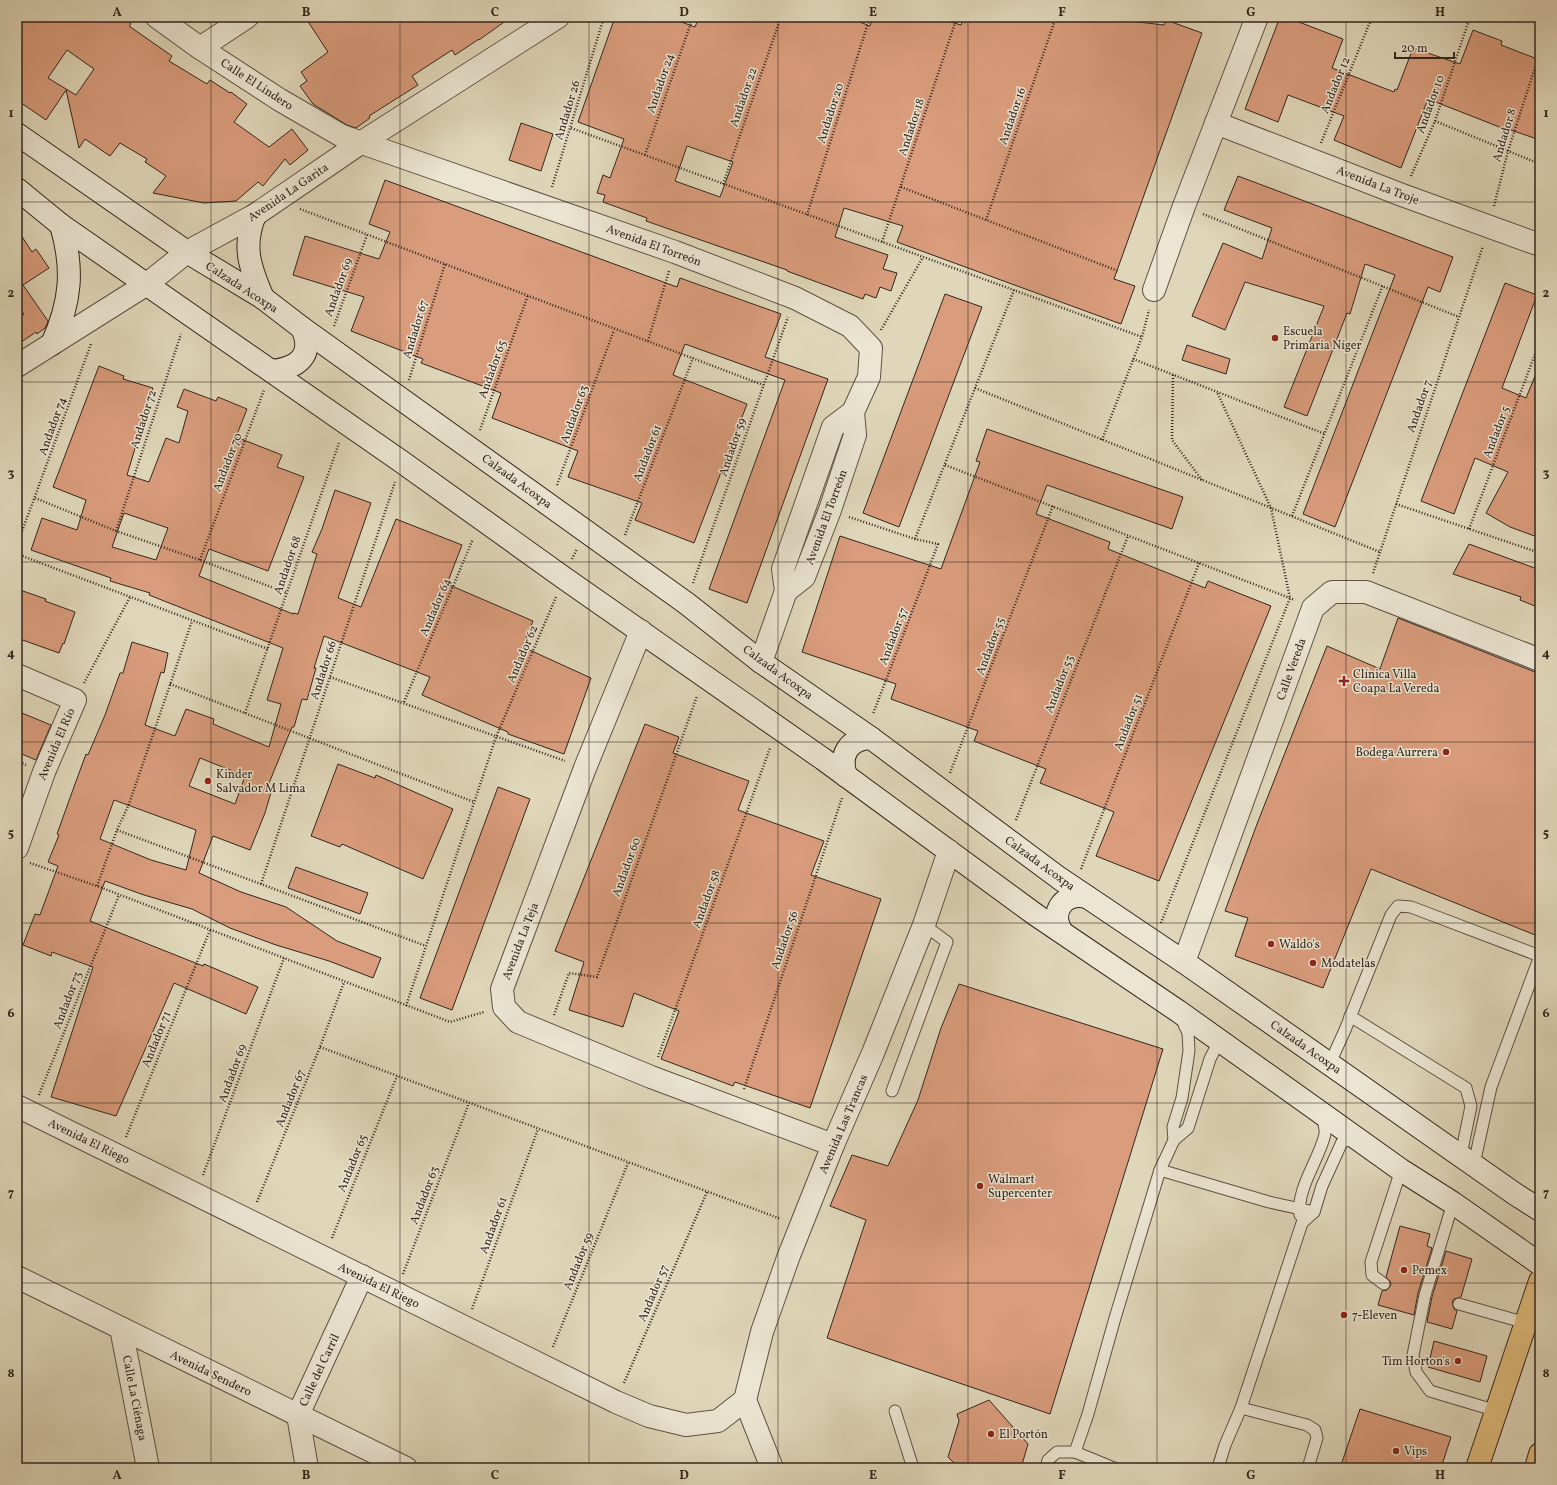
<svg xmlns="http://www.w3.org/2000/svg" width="1557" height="1485" viewBox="0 0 1557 1485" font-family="Vollkorn,serif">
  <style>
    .building { fill: #d99c7c; stroke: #33261e; fill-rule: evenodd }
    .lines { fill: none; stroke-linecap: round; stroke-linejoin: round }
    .service-casing { stroke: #5e5245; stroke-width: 13 }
    .minor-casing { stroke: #5e5245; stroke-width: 24 }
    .secondary-casing { stroke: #33261e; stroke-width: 24 }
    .primary-casing { stroke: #33261e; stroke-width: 24 }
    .path { stroke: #33261e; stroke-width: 2.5; stroke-dasharray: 1 2; stroke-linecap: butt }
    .service { stroke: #ebe5d2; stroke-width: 11 }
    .minor { stroke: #ebe5d2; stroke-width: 22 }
    .secondary { stroke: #ebe5d2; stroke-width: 22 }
    .primary { stroke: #e0bc7d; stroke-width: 22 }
    .grid { fill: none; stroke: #33261e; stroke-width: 1; stroke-opacity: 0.55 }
    .poi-dot { fill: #8f2418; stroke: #ebe5d2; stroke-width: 1.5 }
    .labels { text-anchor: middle; stroke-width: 3; stroke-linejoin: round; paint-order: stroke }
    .street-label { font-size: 12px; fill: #33261e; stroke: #ebe5d2 }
    .poi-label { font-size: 12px; fill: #33261e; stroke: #ebe5d2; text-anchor: start }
    .neatline { fill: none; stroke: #33261e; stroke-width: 1.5 }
    .grid-label { font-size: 13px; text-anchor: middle; font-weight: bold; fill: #33261e }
  </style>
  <rect width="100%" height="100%" fill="#e0d7ba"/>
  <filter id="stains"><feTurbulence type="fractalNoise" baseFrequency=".005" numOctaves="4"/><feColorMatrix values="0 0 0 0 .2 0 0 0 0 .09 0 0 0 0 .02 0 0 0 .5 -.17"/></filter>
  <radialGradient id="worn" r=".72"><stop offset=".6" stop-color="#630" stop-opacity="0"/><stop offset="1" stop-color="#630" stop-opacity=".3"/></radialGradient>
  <g class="building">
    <path d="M17,17h106l8,7 -2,2 43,30 -3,5 38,23 3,-4 20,13 1,-1 16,12 -13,18 35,25 23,-18 16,21 -18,15 -5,-6 -22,27 -5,-4 -22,19 -32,2 -51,-10 13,-17 -21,-14 2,-3 -27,-16 -10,13 -25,-17 -6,9 -13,-58 -20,30 -29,-20zM67,50l27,19 -18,26 -28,-17z"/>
    <path d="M305,17h206l-32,23v-1l-24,16 -3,-5 -40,26 6,9 -49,31 1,2 -14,10 -9,-3 -34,-21 -13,-18 7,-5 -6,-9 27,-20z"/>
    <path d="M615,17h53l27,10 4,-10h148l23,9 3,-9h61l27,8 3,-8h130l70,8 2,-5 36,13 -88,246 21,7 -14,38 -224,-82 6,-16 -59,-18 -9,29 53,18 -5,14 14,4 -6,18 -11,-4 -4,11 -11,-4 -2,5 -76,-28v-1l-141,-49 1,-3 -44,-16 2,-7 -8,-2 6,-18 7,3 14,-39 -46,-17zM687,146l46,16 -13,35 -45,-16z"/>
    <path d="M1280,17h6l57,22 -11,29 62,24 1,-3 2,1 16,-42 47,16 13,-34 29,11 -1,4 39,15v80l-38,-13v1l-74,-29 -27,69 -67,-28 10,-24 -56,-21 -10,27 -33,-13z"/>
    <path d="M521,123l32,11 -12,37 -32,-11z"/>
    <path d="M1238,176l215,81 -13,35 -12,-5 -93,240 -32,-13 92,-239 -30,-11 -15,50 -3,-1 -40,103 -23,-9 40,-101 -79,-24 -20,48 -33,-14 31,-73 39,16 10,-31 -48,-18z"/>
    <path d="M385,180l292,107 3,-9 101,36 -16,43 63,22 -81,224 -38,-14 76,-209 -100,-36 -12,31 74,29 -53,139 -59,-23 7,-17 -74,-26 10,-26 -86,-33 9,-25 -80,-30 2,-4 -72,-28 13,-34 -71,-22 12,-39 74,23 11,-27 -21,-8z"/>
    <path d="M17,229l15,23 4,-3 13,19 -26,17 25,36 -1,3 -2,4 -8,6 -1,-2 -19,13v-26l7,-5 -7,-9z"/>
    <path d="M1505,283l32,12 -35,93 24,10 14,-34v174l-30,-11 -24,-14 22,-41 -33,-14 -21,56 -33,-13z"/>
    <path d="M945,294l37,13 -83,220 -36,-14z"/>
    <path d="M1187,345l43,14 -4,15 -44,-14z"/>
    <path d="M99,366l25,10 -1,3 30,9 -26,87 22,7 17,-44 13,5 9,-32 -11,-4 7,-18 32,12 2,-4 29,12 -11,28 46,18 -5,12 27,10 -36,94 -59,-22 -10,27 94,38v-1l5,1 19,-60 -5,-2 10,-23 13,-39 36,13 -33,95 23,9 35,-88 66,26 -15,39 86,37 -10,26 68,31 -27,76 -56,-20v-2l-86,-37 8,-18 -106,-41 -10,32h2l-9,32 -5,-1 -8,28h-2l-25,61 5,1 -7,24 -15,37 -37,-14 -14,37 42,19 45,15 51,34 44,17 -8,20 -44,-17 -53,-16 -46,-17 -38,-19 -48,-14 -39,-14 -15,40 113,45 1,-2 54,23 -12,27 -72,-31 -58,133 -65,-19 42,-130 -41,-15 -1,4 -28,-11 12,-31 5,1 18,-49 -10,-4 11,-27 -2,-1 14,-39 15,-41 2,1 17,-40 15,-42h3l9,-31 36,11 -4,20 -3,-1 -16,53 30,11 11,-27 28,10 -1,5 56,23 12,-43 -14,-4 16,-52 -134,-53 1,-2 -40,-12 1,-3 -80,-28 11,-32 35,12 9,-30 -33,-13zM124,513l44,15 -12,32 -44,-13zM200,758l45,18 -10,28 -46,-18zM114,800l82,30 -10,40 -35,-10 -51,-21z"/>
    <path d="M987,429l196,68 -11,32 -125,-44 -11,29 74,28 -2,7 97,39 3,-7 63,25 -112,275 -63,-25 18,-44 -74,-29 6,-14 -72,-28 4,-10 -87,-32 5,-15 -94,-32 38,-116 101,33 39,-107 -4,-1z"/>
    <path d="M1469,544l71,26v38l-20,-8 1,-3 -68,-23z"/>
    <path d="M17,589l29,10 -1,2 30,11 -11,32 -1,-1 -4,10 -42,-15z"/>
    <path d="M1398,618l137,54h5v265l-169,-68 -48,119 -88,-32 13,-38 -23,-7 32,-87 70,-178 53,23z"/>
    <path d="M17,711l34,14 -15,35 -19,-8z"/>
    <path d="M645,724l34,13 -6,16 76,28 -11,29 86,31 -13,34 70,24 -71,209 -75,-26 -2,4 -72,-27 18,-48 -45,-18 -11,34 -54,-17 15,-48 -29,-11z"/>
    <path d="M338,764l37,14 1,-3 77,34 -30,70 -81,-35 -2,3 -29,-11z"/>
    <path d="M498,787l32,12 -78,211 -32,-12z"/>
    <path d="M296,867l72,26 -8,21 -72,-26z"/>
    <path d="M959,984l204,65 -113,365 -223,-76 39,-118 -36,-14 22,-51 36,11 30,-66 23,-72z"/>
    <path d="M1400,1226l30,8 -3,12 5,2 -14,45 -4,22 -36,-10 4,-14 5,-1 4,-5 -1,-4 -4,-4z"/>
    <path d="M1446,1251l26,8 -11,38 -7,2 -2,3 2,7 3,2 -5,18 -25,-7 5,-25z"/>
    <path d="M1434,1341l53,15 -7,26 -52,-15z"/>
    <path d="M989,1400l39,44 -7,24h-62l-11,-11 11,-36 -2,-7z"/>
    <path d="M1360,1409l91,28 -10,31h-101z"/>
  </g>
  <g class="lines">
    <defs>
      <g id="service">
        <path d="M1350,1016l116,72 5,18 -10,49"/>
        <path d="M1330,1063l15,-33 46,-115 7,-9 13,1 129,49"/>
        <path d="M892,1091l55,-149 -23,-17"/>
        <path d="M1174,1140l-1,-13 9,-29 7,-47 -1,-18 -7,-15"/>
        <path d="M1474,1164l17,-77 49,-131"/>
        <path d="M1160,1170l109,32 45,10"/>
        <path d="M1453,1203l-28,92 -12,60 3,17 14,19 67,20"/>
        <path d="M1300,1215c-4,-26 20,-57 25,-81 1,-5 -2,-13 -3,-19"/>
        <path d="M1384,1284l-12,-9 -1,-13 30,-92"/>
        <path d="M1459,1304l67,19"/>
        <path d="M1241,1408l66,17 8,5 2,8 -9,30"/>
        <path d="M895,1411l18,57"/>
        <path d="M1075,1452l39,16"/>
        <path d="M1046,1468l2,-8 9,-8h18l13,-38 27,-96 45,-148 14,-30 14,-12 22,-69 9,-18"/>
        <path d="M1218,1468l7,-23 16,-37 61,-185 12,-11 8,-26 20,-44 14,-4"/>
      </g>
      <g id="minor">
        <path d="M157,17l43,31 80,52 62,36 333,116 120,46 55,28 21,22 -2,29 -16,35 -20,15 -50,142 3,22 -25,71"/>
        <path d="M200,48l47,-31"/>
        <path d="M1216,123l186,72 138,50"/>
        <path d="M1154,290l30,-84 73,-189"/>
        <path d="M17,366l130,-82 40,-32 68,-37 107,-73 196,-125"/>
        <path d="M786,591l18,-14 26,-67 25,-75 -2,-23"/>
        <path d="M641,631l-56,137 -83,221 2,18 14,15 133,55 182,68"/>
        <path d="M17,675l58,25 -31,72 -27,76"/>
        <path d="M1184,962l129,-354 19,-16h34l174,68"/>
        <path d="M17,1106l599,296 33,14 37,9 32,-4 27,-21"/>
        <path d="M17,1277l389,191"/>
        <path d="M121,1328l27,140"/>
        <path d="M745,1400l17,-68 26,-74 45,-113 40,-92 51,-128 25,-74"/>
        <path d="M745,1400l27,68"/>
        <path d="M307,1468l-9,-53 64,-139"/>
      </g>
      <g id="secondary">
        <path d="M17,134l170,118 76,46 39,30 384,275 75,59 110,76 188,140 125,84 331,232 25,16"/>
        <path d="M17,189l44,36 341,237 162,116 259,181 213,156 142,96 223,159 52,33 87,61"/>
        <path d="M255,215c-13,31 -5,53 8,83"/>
        <path d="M52,344c19,-42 22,-75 9,-119"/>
        <path d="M272,371c25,-3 43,-15 30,-43"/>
        <path d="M846,776c-7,-21 2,-37 25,-38"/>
        <path d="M1061,931c-11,-20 3,-39 26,-34"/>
      </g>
      <g id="primary">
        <path d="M1477,1468l63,-187"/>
        <path d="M1536,1468l4,-14"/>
      </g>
    </defs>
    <use href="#service" class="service-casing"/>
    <use href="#minor" class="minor-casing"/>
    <use href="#secondary" class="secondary-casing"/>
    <use href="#primary" class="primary-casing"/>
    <g class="path">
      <path d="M1435,121l105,43"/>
      <path d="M571,128l571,209"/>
      <path d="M1321,143l51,-126"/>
      <path d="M645,155l48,-138"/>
      <path d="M1411,176l24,-55 35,-104"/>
      <path d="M723,184l58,-167"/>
      <path d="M552,187l52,-170"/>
      <path d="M901,187l217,84"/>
      <path d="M1494,206l14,-55 32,-99"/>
      <path d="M300,209l463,176"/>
      <path d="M1203,214l256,103"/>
      <path d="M807,215l63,-198"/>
      <path d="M986,220l70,-203"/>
      <path d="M882,242l75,-225"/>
      <path d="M334,326l33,-91"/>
      <path d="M881,330l42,-73"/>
      <path d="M648,341l21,-70"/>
      <path d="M1133,359l192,75"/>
      <path d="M1173,375l-1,65 30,40"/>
      <path d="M409,380l36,-116"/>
      <path d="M975,388l405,164"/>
      <path d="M480,430l48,-135"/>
      <path d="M1102,440l40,-103 7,-27"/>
      <path d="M945,465l350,135"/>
      <path d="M557,485l57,-155"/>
      <path d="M35,498l81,33 84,29 87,33"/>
      <path d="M1396,504l144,49"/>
      <path d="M1292,516l91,-231"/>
      <path d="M849,517l66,22 23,5 -65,170"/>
      <path d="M1469,529l71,-188"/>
      <path d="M116,531l65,-197"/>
      <path d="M625,535l68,-177"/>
      <path d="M915,539l99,-249"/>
      <path d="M17,545l74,-201"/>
      <path d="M17,554l251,95"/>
      <path d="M572,559l5,-10"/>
      <path d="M200,560l64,-170"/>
      <path d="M1373,573l110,-327"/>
      <path d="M693,583l95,-266"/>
      <path d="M330,677l235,84"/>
      <path d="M84,683l46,-86"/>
      <path d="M170,684l304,118"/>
      <path d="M404,702l69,-163"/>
      <path d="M245,713l94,-270"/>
      <path d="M17,761l9,4"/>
      <path d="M950,773l103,-267"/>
      <path d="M1016,820l112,-284"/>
      <path d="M117,830l309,116"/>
      <path d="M30,863l67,23 353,136 34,-10"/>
      <path d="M1081,869l118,-306"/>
      <path d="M261,884l134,-402"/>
      <path d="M97,886l20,-56 12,-26 63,-183"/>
      <path d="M1161,923l129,-325 -19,-90 -54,-116"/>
      <path d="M406,1006l90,-269 60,-140"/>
      <path d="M554,1015l15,-42 28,4 100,-281"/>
      <path d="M320,1047l461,172"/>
      <path d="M658,1057l112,-309"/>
      <path d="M744,1089l98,-291"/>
      <path d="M39,1095l80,-200"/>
      <path d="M126,1137l84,-207"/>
      <path d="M203,1175l81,-217"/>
      <path d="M257,1202l63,-155 24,-65"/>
      <path d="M332,1238l65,-162"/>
      <path d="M403,1274l66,-171"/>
      <path d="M472,1309l66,-180"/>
      <path d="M553,1347l75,-184"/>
      <path d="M624,1383l83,-191"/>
    </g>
    <use href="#service" class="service"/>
    <use href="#minor" class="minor"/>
    <use href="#secondary" class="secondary"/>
    <use href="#primary" class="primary"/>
  </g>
  <path class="grid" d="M211,17v1451M400,17v1451M589,17v1451M778,17v1451M968,17v1451M1157,17v1451M1346,17v1451M17,202h1523M17,382h1523M17,562h1523M17,742h1523M17,923h1523M17,1103h1523M17,1283h1523"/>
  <g class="poi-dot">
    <circle cx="1275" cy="338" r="4"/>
    <path d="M1342 675h4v4h4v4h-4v4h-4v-4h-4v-4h4z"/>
    <circle cx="1446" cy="752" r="4"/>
    <circle cx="208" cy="781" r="4"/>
    <circle cx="1271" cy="944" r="4"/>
    <circle cx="1313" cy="963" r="4"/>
    <circle cx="980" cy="1186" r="4"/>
    <circle cx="1404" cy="1270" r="4"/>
    <circle cx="1344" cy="1315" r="4"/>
    <circle cx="1458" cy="1361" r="4"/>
    <circle cx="991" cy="1434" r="4"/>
    <circle cx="1396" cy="1451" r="4"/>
  </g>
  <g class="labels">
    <g class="street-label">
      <text transform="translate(660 83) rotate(-71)" y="4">Andador 24</text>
      <text transform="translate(257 84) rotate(33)" y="4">Calle El Lindero</text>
      <text transform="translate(1335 85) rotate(-68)" y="4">Andador 12</text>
      <text transform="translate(743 97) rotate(-71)" y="4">Andador 22</text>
      <text transform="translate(1430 104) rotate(-70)" y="4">Andador 10</text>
      <text transform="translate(567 110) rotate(-73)" y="4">Andador 26</text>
      <text transform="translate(830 113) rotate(-72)" y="4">Andador 20</text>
      <text transform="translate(1012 116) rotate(-71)" y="4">Andador 16</text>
      <text transform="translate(911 127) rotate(-72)" y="4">Andador 18</text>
      <text transform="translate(1504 135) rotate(-73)" y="4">Andador 8</text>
      <text transform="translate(1378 185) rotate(21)" y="4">Avenida La Troje</text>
      <text transform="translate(288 192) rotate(-34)" y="4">Avenida La Garita</text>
      <text transform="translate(654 245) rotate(20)" y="4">Avenida El Torreón</text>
      <text transform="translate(242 287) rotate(33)" y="4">Calzada Acoxpa</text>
      <text transform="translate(338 287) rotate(-70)" y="4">Andador 69</text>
      <text transform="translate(415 329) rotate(-73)" y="4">Andador 67</text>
      <text transform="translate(492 369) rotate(-70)" y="4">Andador 65</text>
      <text transform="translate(1419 406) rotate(-71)" y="4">Andador 7</text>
      <text transform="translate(574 414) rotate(-70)" y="4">Andador 63</text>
      <text transform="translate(143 419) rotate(-72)" y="4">Andador 72</text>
      <text transform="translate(52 426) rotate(-70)" y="4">Andador 74</text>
      <text transform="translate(1496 432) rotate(-69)" y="4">Andador 5</text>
      <text transform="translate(732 447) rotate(-71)" y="4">Andador 59</text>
      <text transform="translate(647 453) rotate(-69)" y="4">Andador 61</text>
      <text transform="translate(227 462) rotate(-69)" y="4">Andador 70</text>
      <text transform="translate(517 481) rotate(36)" y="4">Calzada Acoxpa</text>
      <text transform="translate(826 517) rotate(-70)" y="4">Avenida El Torreón</text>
      <text transform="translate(287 565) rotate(-71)" y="4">Andador 68</text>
      <text transform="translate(435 607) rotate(-67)" y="4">Andador 64</text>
      <text transform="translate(893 636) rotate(-69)" y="4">Andador 57</text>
      <text transform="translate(990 646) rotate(-69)" y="4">Andador 55</text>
      <text transform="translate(522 654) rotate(-67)" y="4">Andador 62</text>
      <text transform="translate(1291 669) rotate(-70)" y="4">Calle Vereda</text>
      <text transform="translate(323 670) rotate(-72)" y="4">Andador 66</text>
      <text transform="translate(778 672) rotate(36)" y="4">Calzada Acoxpa</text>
      <text transform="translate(1059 684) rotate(-69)" y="4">Andador 53</text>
      <text transform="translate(1128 722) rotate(-69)" y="4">Andador 51</text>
      <text transform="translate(56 744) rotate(-67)" y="4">Avenida El Río</text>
      <text transform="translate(1040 863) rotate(36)" y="4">Calzada Acoxpa</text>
      <text transform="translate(626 867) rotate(-70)" y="4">Andador 60</text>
      <text transform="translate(706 899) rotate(-70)" y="4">Andador 58</text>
      <text transform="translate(784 940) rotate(-71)" y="4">Andador 56</text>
      <text transform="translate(520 941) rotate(-69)" y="4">Avenida La Teja</text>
      <text transform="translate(67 1000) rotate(-69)" y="4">Andador 73</text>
      <text transform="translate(156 1039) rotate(-68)" y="4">Andador 71</text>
      <text transform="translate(1306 1047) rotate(35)" y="4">Calzada Acoxpa</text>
      <text transform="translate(232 1073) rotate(-70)" y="4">Andador 69</text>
      <text transform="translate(290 1098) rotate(-68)" y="4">Andador 67</text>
      <text transform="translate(843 1124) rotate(-67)" y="4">Avenida Las Trancas</text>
      <text transform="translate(89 1141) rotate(26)" y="4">Avenida El Riego</text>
      <text transform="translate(352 1163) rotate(-68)" y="4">Andador 65</text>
      <text transform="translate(424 1195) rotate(-69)" y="4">Andador 63</text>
      <text transform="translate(493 1225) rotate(-70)" y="4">Andador 61</text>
      <text transform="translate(578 1261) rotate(-68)" y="4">Andador 59</text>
      <text transform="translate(379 1285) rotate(26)" y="4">Avenida El Riego</text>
      <text transform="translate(653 1293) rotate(-67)" y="4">Andador 57</text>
      <text transform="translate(319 1370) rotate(-65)" y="4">Calle del Carril</text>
      <text transform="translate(211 1373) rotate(26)" y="4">Avenida Sendero</text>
      <text transform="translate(135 1398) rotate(79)" y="4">Calle La Ciénaga</text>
    </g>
    <g class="poi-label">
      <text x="1283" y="335">Escuela<tspan x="1283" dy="14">Primaria Níger</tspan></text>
      <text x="1353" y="678">Clínica Villa<tspan x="1353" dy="14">Coapa La Vereda</tspan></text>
      <text x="1438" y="756" text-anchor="end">Bodega Aurrera</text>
      <text x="216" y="778">Kinder<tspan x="216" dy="14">Salvador M Lima</tspan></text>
      <text x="1279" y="948">Waldo's</text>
      <text x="1321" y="967">Modatelas</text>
      <text x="988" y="1183">Walmart<tspan x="988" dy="14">Supercenter</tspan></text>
      <text x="1412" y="1274">Pemex</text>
      <text x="1352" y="1319">7-Eleven</text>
      <text x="1450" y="1365" text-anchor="end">Tim Horton's</text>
      <text x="999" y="1438">El Portón</text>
      <text x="1404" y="1455">Vips</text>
    </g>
  </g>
  <rect width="1557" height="1485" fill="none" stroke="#e0d7ba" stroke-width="44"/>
  <path d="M1395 52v6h59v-6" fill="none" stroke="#33261e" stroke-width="2"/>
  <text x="1401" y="52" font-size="12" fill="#33261e" stroke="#ebe5d2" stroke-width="3" paint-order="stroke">20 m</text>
  <rect x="22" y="22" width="1513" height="1441" class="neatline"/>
  <g class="grid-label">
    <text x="117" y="16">A</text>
    <text x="306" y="16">B</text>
    <text x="495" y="16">C</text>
    <text x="684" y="16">D</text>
    <text x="873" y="16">E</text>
    <text x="1062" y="16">F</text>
    <text x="1251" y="16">G</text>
    <text x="1440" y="16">H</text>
    <text x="11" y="117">1</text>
    <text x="1546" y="117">1</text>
    <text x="11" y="297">2</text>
    <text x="1546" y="297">2</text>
    <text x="11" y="477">3</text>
    <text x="1546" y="477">3</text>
    <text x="11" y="657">4</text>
    <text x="1546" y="657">4</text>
    <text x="11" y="837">5</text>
    <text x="1546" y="837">5</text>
    <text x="11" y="1017">6</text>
    <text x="1546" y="1017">6</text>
    <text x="11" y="1197">7</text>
    <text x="1546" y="1197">7</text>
    <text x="11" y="1377">8</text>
    <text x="1546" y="1377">8</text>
    <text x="117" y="1479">A</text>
    <text x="306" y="1479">B</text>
    <text x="495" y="1479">C</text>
    <text x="684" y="1479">D</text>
    <text x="873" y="1479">E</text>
    <text x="1062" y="1479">F</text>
    <text x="1251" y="1479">G</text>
    <text x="1440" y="1479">H</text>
  </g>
  <rect width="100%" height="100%" filter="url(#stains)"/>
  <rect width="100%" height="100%" fill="url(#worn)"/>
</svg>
